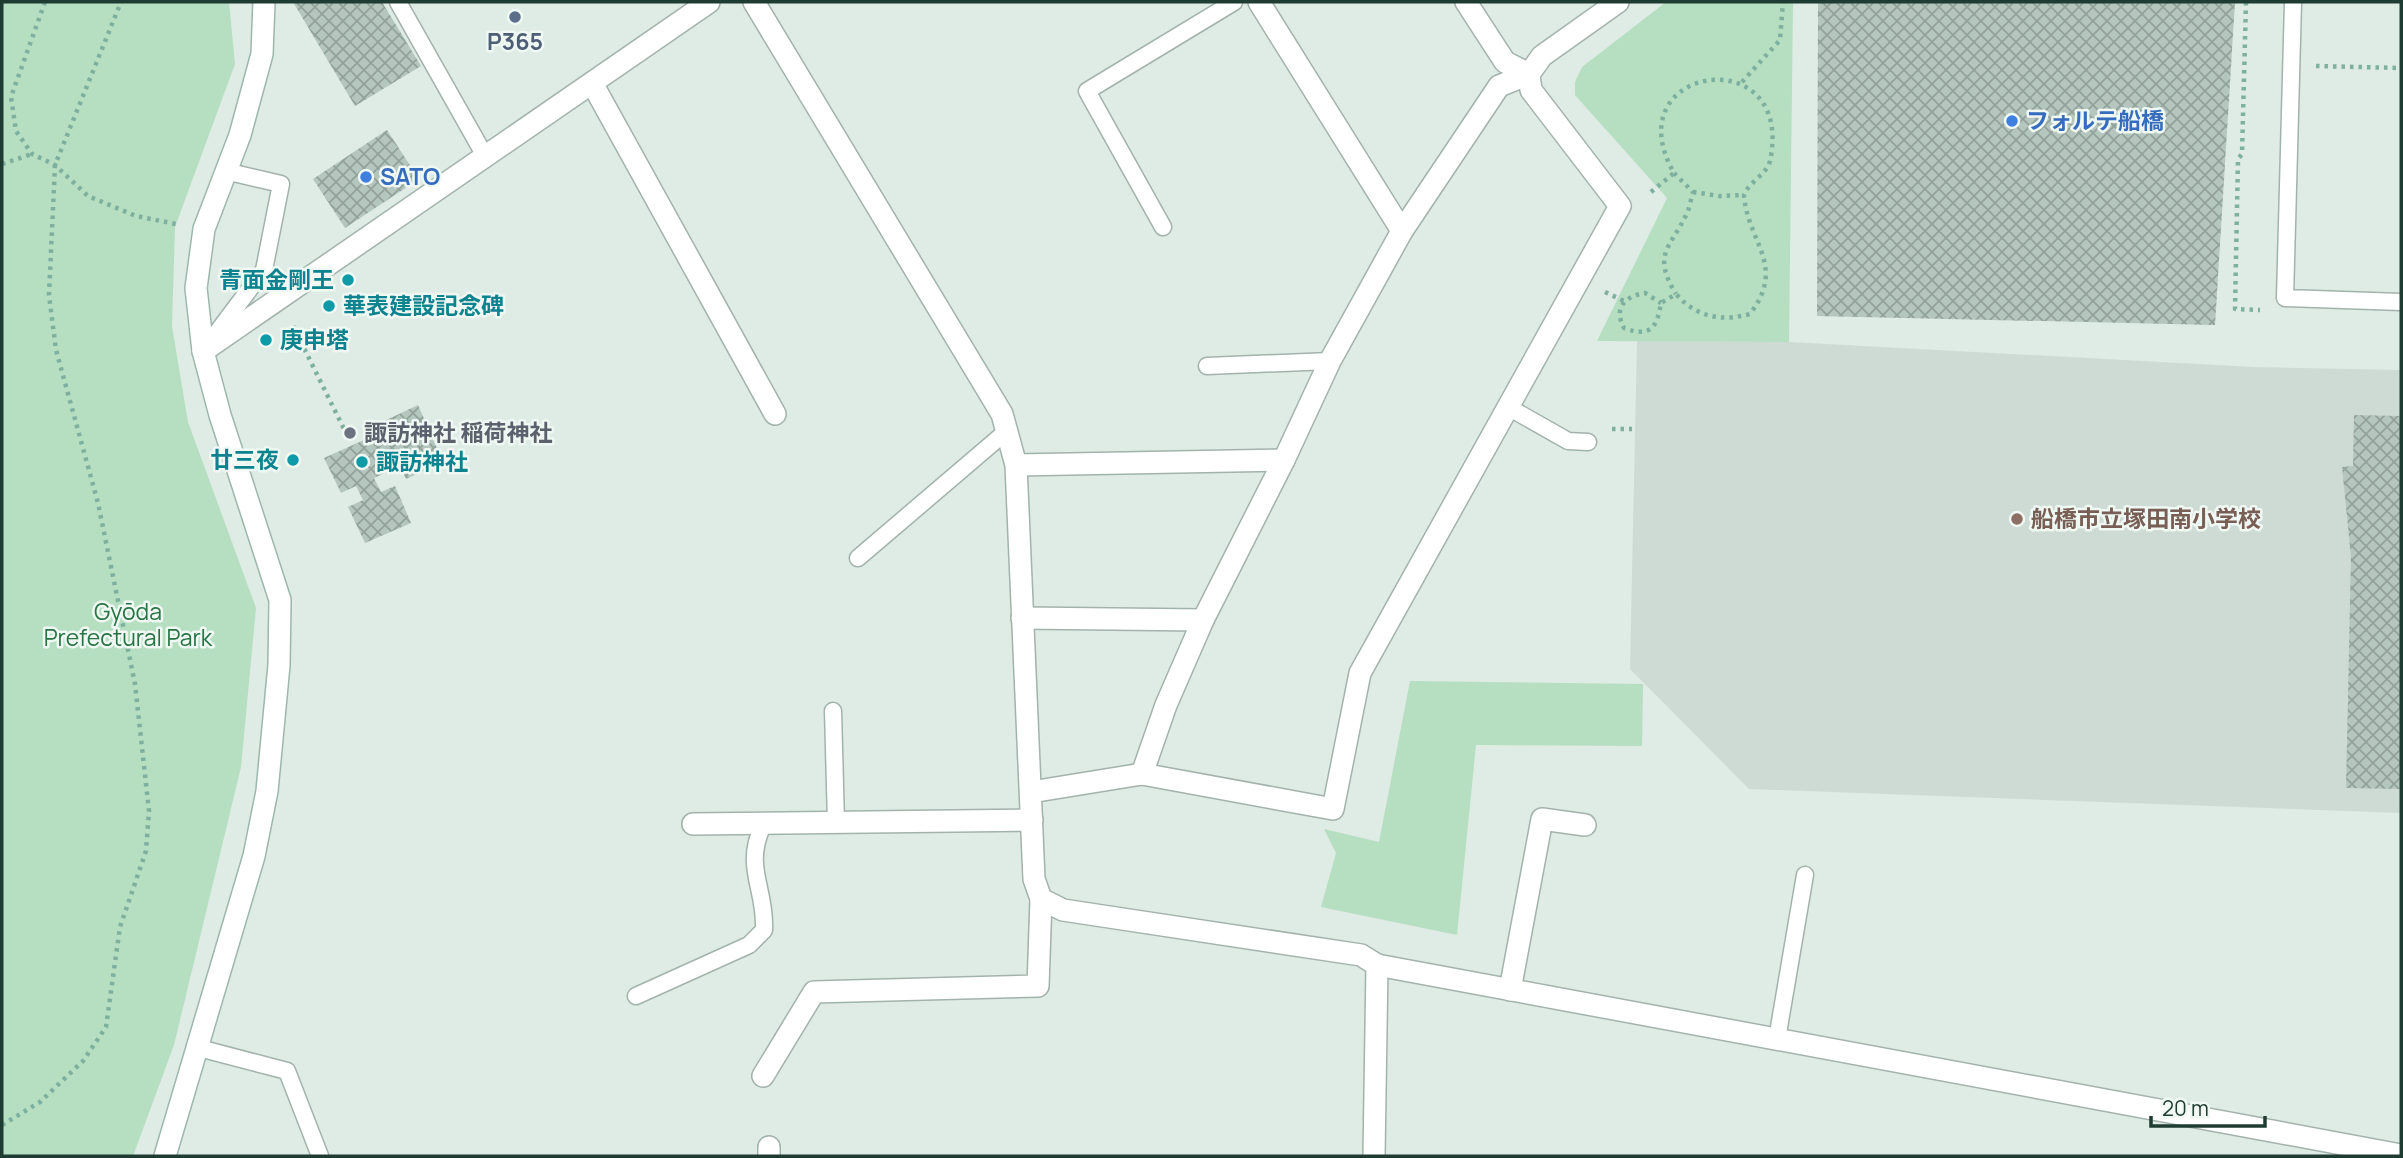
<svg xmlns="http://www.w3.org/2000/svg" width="2403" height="1158" viewBox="0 0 2403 1158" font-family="Manrope,'Noto Sans JP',sans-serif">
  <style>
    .built { fill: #cddbd4 }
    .green { fill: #b6dec0 }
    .building { fill: url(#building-cross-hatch) }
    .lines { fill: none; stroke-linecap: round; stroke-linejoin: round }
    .lane-casing { stroke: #a2b3ac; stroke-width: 19 }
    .street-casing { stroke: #a2b3ac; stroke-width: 24 }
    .secondary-casing { stroke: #9db7ad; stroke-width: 24 }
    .path { stroke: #7eb09f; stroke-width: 4.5; stroke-dasharray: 3.5 5; stroke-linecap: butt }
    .lane { stroke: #fff; stroke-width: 16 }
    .street { stroke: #fff; stroke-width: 21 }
    .secondary { stroke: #fff; stroke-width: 21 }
    .service-dot { fill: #5c6f8a; stroke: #eff8f3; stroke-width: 2.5 }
    .shop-dot { fill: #3f7fe0; stroke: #eff8f3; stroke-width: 2.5 }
    .culture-dot { fill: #0f9aa8; stroke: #eff8f3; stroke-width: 2.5 }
    .worship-dot { fill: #6b7280; stroke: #eff8f3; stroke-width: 2.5 }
    .education-dot { fill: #8d6e63; stroke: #eff8f3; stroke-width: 2.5 }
    .labels { text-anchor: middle; stroke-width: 5; stroke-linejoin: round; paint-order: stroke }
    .service-label { font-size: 23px; font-weight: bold; fill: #4e5e75; stroke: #eff8f3 }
    .shop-label { font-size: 23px; font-weight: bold; fill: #366cbe; stroke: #eff8f3; text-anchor: start }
    .culture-label { font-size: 23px; font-weight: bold; fill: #0d838f; stroke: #eff8f3; text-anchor: start }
    .worship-label { font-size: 23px; font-weight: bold; fill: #5b616d; stroke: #eff8f3; text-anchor: start }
    .education-label { font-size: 23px; font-weight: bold; fill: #785e54; stroke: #eff8f3; text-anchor: start }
    .park-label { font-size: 23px; fill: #287444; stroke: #eff8f3 }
  </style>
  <defs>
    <pattern id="building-cross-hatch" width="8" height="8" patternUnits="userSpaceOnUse" patternTransform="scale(1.75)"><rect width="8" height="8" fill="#b4c6be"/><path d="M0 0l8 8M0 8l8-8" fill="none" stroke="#92a29b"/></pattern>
  </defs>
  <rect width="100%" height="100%" fill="#dfebe5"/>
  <path class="built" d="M1637,341l152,1 464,25 148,3v443l-652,-24 -119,-120z"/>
  <g class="green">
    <path d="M2,2h227l6,62 -60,163 -3,99 16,96 68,186 -15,159 -67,278 -41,111h-131z"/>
    <path d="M1666,2h127l-4,340 -192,-1 70,-143 -92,-103v-13l7,-15z"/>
    <path d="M1410,681l233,3 -1,62 -166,-1 -19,190 -136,-28 15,-54 -12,-24 55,13z"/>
  </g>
  <g class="building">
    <path d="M293,2h89l39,64 -66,40z"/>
    <path d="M1818,2h417l-20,323 -398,-9z"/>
    <path d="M387,130l32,49 -74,49 -32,-49z"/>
    <path d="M418,405l25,57 -37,17 -6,-13 -26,12 7,14 14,-6 16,37 -46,20 -17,-36 15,-7 -7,-14 -15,7 -17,-35 60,-27 -4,-8z"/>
    <path d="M2354,415l47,1v373l-55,-1 5,-231 -9,-90 11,-1z"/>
  </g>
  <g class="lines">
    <defs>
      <g id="lane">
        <path d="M398,2l87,154"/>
        <path d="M2293,2l-8,296 116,4"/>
        <path d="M1163,227l-76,-136 147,-89"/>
        <path d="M212,339l52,-69 17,-86 -56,-13"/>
        <path d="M1207,366l123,-5"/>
        <path d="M1508,407l60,34 20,1"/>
        <path d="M858,558l150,-128"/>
        <path d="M833,711l3,112"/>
        <path d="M636,996l113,-51 15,-15c2,-43 -21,-62 -1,-105"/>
        <path d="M1777,1039l28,-164"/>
        <path d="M199,1048l88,23 33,85"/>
      </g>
      <g id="street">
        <path d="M754,2l248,412 14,51 18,414 7,20 22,11 298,45 16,10 -3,191"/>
        <path d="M1259,2l143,229"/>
        <path d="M1466,2l39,60 24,12"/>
        <path d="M592,83l183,331"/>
        <path d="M203,351l506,-349"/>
        <path d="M1016,465l268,-5"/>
        <path d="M1022,618l181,2"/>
        <path d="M1142,774l24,-69 37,-85 81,-160 46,-99 72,-130 97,-145 30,-12"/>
        <path d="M1031,792l111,-18 191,35 27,-136 260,-467 -89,-116 -2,-16 13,-18 76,-54"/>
        <path d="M693,824l339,-4"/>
        <path d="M1377,965l1024,190"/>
        <path d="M1510,990l32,-171 43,6"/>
        <path d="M763,1076l51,-84 224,-6 3,-87"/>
        <path d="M769,1156v-9"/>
      </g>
      <path id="secondary" d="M165,1156l89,-300 13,-65 12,-126 1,-65 -60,-185 -17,-64 -7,-63 8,-59 36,-94 22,-81 2,-52"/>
    </defs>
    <use href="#lane" class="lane-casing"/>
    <use href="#street" class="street-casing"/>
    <use href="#secondary" class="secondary-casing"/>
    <g class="path">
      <path d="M45,2l-34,95 5,34 16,23 23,11 33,31 48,20 40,8"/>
      <path d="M2246,2l-4,152 -4,5 -3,150 25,1"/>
      <path d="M2316,66l85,2"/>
      <path d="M1742,82l38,-42 3,-38"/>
      <path d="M2,164l30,-10"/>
      <path d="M1674,173l19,19c-2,6 -3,15 -6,21 -16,35 -36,40 -11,81"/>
      <path d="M1651,192l23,-19c-62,-108 122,-135 96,-12 -3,13 -21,21 -26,34 4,49 43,70 6,119 -29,8 -54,3 -74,-20l-15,9c-4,24 -10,35 -37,25 -11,-20 1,-32 21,-35l16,10"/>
      <path d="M1693,192l26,4 25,-1"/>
      <path d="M1605,292l19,9"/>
      <path d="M293,326l56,113"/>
      <path d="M1612,429h20"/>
      <path d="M2,1125l38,-23 43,-41 23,-34 14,-100 26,-76 3,-40 -14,-127 -37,-181 -42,-153 -7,-55 6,-130 66,-163"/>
    </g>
    <use href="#lane" class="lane"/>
    <use href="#street" class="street"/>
    <use href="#secondary" class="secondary"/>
  </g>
  <circle class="service-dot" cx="515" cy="17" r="7"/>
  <g class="shop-dot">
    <circle cx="2012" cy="121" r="7"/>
    <circle cx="366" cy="177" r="7"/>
  </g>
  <g class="culture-dot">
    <circle cx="348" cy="280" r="7"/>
    <circle cx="329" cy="306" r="7"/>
    <circle cx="266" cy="340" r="7"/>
    <circle cx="293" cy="460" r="7"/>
    <circle cx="362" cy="462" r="7"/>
  </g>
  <circle class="worship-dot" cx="350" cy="433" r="7"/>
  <circle class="education-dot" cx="2017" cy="519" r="7"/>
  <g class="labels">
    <g class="service-label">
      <text x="515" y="50">P365</text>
    </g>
    <g class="shop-label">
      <text x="2026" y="129">フォルテ船橋</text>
      <text x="380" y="185">SATO</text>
    </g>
    <g class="culture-label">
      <text x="334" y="288" text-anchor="end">青面金剛王</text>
      <text x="343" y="314">華表建設記念碑</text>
      <text x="280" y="348">庚申塔</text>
      <text x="279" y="468" text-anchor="end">廿三夜</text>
      <text x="376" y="470">諏訪神社</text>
    </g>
    <g class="worship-label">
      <text x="364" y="441">諏訪神社 稲荷神社</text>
    </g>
    <g class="education-label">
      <text x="2031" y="527">船橋市立塚田南小学校</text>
    </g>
    <g class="park-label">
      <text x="128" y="620">Gyōda<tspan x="128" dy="26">Prefectural Park</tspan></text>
    </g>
  </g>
  <rect width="2403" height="1158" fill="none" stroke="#1f3c33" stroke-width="7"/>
  <path d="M2151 1116v10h114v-10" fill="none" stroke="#1f3c33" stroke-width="3.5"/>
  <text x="2162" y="1116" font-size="21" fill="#1f3c33" stroke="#eff8f3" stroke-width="5" paint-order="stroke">20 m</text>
</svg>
